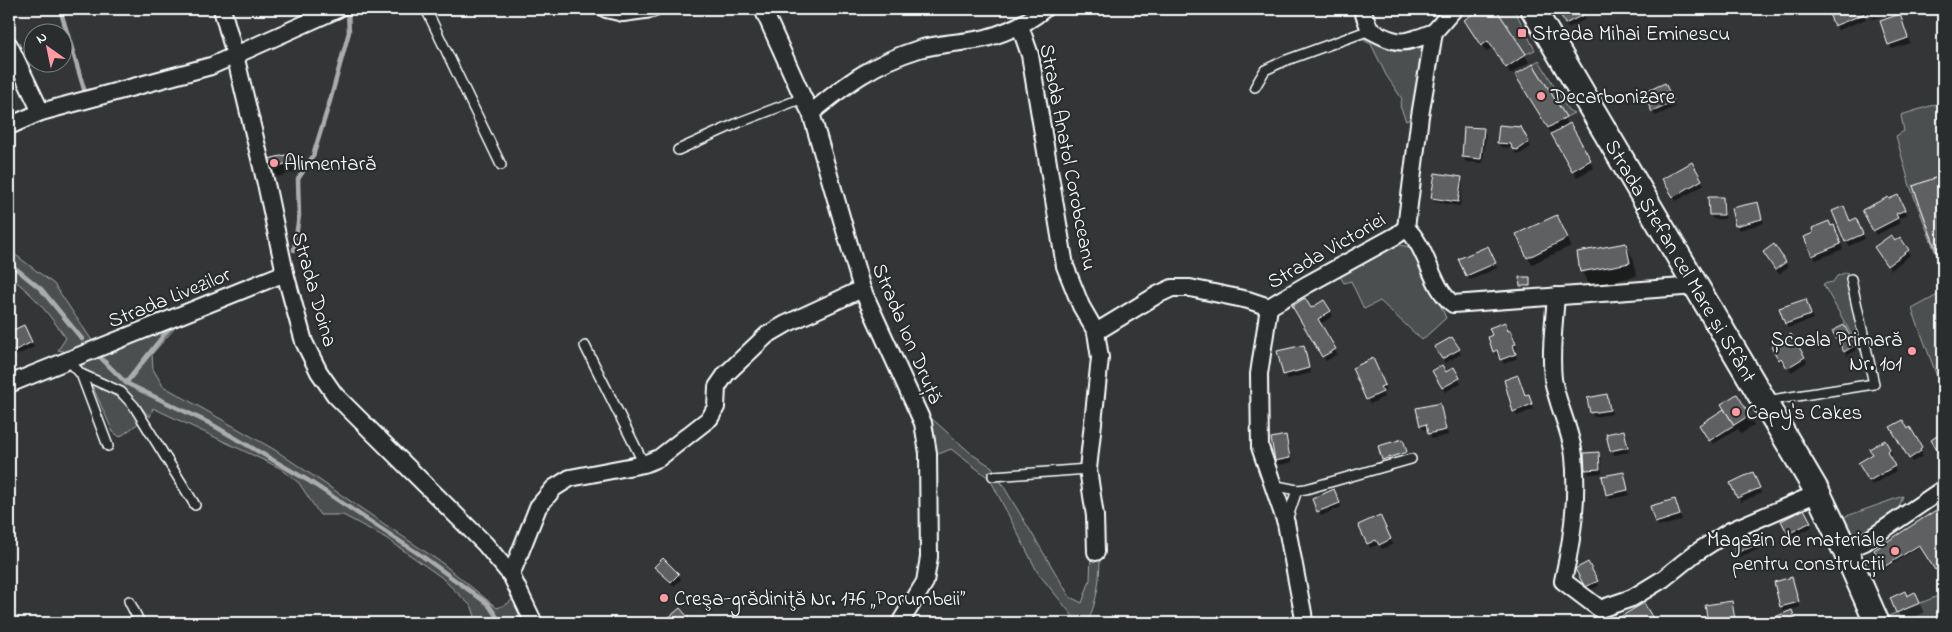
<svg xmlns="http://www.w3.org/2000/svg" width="1952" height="632" viewBox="0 0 1952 632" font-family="'Indie Flower',sans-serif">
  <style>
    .green { fill: #4c4f50; stroke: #a6a7a8 }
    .shadow { fill: #0007 }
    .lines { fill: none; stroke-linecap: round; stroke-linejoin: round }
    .stream { stroke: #abacad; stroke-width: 4.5 }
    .building { fill: #5f6162; stroke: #fff }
    .lane-casing { stroke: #fff; stroke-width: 12 }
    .street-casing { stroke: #fff; stroke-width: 20 }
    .secondary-casing { stroke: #fff; stroke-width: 28 }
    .lane { stroke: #2a2d2e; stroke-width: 9 }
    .street { stroke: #2a2d2e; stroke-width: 16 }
    .secondary { stroke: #2a2d2e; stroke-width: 24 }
    .poi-dot { fill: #ff9aa2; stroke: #2a2d2e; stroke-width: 2 }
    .labels { text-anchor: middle; stroke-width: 4.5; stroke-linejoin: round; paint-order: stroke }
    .poi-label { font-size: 21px; fill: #fff; stroke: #2a2d2e; text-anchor: start }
    .street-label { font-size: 21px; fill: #fff; stroke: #2a2d2e }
  </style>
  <rect width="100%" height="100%" fill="#333536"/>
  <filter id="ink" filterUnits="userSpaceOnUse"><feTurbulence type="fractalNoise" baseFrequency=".02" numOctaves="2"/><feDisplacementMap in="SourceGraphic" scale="10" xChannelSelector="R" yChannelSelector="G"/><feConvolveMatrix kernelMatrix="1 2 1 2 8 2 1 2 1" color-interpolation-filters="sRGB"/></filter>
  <g filter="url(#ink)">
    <g class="green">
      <path d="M1496,9h18l21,41 -9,4z"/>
      <path d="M1372,36l54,6 -12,75 -8,4 -6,-15 2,-7 -16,-24 -15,-31 -10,-5z"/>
      <path d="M1539,60l29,50 6,3 -8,4 -33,-53z"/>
      <path d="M1943,102v73l-30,11 30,86 -33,-86 -14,-50 8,-5 -3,-16z"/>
      <path d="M1400,245l13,3 8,10 25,60 -24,22 -42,-39 -16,8 -13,-28 -7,2 -5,-8 35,-22z"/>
      <path d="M9,250l45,34 39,58 -26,10 -9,-2 8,-12c-17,-23 -33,-46 -57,-61z"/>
      <path d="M1847,272l16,83 -40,-71 10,-2 4,-6z"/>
      <path d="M1943,292v89l-4,1 -27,-73z"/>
      <path d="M170,323l4,6 -22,25 1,15 10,17 112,64 167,113 55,45 10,-4 6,-5 10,24h-46l-5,-16 -31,-30 -55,-39 -43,-23h-23l-21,-32 -19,-15 -127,-60 -3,9 -23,-26 -43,-22 -5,-7z"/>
      <path d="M91,383l31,17 18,22 -20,15 -7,-5z"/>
      <path d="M926,418h5l42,37 19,12 78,130 12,6 8,-23 1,-27h9c0,25 -2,47 -13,70h-12l1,-3 -38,-47 -48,-94 -39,-30 -15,6z"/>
      <path d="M1903,496l-5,14 -43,29 -11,-22z"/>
      <path d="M1943,594v29h-52l-3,-7z"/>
    </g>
    <g class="shadow">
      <path d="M1483,9h12l34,53 -18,12 -18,-27 -7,5 -20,-32z"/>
      <path d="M1568,9h13l5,10 -18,9 -8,-16z"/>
      <path d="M1828,9h34l4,10 -28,11z"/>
      <path d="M1868,9h14l3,6 -12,4z"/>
      <path d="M1900,16l10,27 -18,6 -11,-27z"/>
      <path d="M1532,65l62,103 -17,9 -60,-102z"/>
      <path d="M1667,89l8,18 -20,9 -10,-23z"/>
      <path d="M1465,128l18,1 3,5 -3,29 -17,-1 -3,-5z"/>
      <path d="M1520,128l11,19 -11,7h-4l-3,-6 -12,-1 -3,-5z"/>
      <path d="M289,155l8,17 -20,5 -5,-10z"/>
      <path d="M1692,164l12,21 -28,16 -12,-21z"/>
      <path d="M1943,176v88l-28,-78z"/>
      <path d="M1461,178l2,5 -3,23 -25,-4 -3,-5z"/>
      <path d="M1723,198l2,5v16h-12l-3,-4z"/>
      <path d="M1889,201h11l7,14 -9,4 2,4 -24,12 -2,-5z"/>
      <path d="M1757,203l7,20 -25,7 -3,-5z"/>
      <path d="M1833,212l17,10 8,2 7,15 -16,7z"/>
      <path d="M1561,223l10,23 -39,18 -4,-7z"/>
      <path d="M1831,227l5,4 7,18 -27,11 -3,-5z"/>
      <path d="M1899,239l11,16 -19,15 -13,-18z"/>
      <path d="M1625,244l8,14 4,18 -47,10 -8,-14 -4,-19z"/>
      <path d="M1490,252l7,16 -27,12 -10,-20z"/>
      <path d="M1767,257l18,5 3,5 -9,7z"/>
      <path d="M1520,278h9l1,9 -8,1z"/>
      <path d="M1805,300l8,19 -25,9 -2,-5z"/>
      <path d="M1324,302l9,14 -13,8 17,30 -11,7 -32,-54 16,3z"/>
      <path d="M1844,326l13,24 -10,6 -13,-24z"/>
      <path d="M23,327l11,20 -21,10 3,5 -7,3v-31z"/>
      <path d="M1512,336l5,13 -3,1 3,8 -13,6 -4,-9 -3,1 -3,-5z"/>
      <path d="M1791,336l16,26 -16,10 -6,-10 -3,1 -10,-15z"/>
      <path d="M1452,338l9,16 -16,9 -9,-15z"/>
      <path d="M1303,347l8,26 -24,6 -3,-5z"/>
      <path d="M1375,364l11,26 -4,2 2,5 -14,7 -3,-5z"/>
      <path d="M1453,369l8,14 -16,9 -12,-21 13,2z"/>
      <path d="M1525,396l6,4 3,9 -17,7 -3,-5z"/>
      <path d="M1607,396l5,18 -18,3 -3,-4z"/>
      <path d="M1737,396l17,29 -13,9 -3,-5 -25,15 -12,-19 25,-15z"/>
      <path d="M1439,404l9,31 -16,4 -4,-10 -4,1 -3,-5z"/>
      <path d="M1892,428l15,2 2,-1 14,24 -2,1 2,2 -11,6z"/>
      <path d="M1623,431l6,21 -15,3 -6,-20z"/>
      <path d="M1286,437l2,4 4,21 -13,3 -3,-5z"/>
      <path d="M1402,440l7,17 -23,7 -3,-5z"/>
      <path d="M1885,442l7,12 -4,3 8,14 -24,14 -12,-21 14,-9z"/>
      <path d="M1598,454l3,4 1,15 -13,1 -3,-5z"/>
      <path d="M1623,473l6,22 -19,4 -3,-5z"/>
      <path d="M1755,478l6,15 -20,9 -9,-19z"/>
      <path d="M1337,495l4,12 -20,9 -2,-5z"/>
      <path d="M1675,500l7,20 -23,7 -8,-20z"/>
      <path d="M1804,511l8,16 -21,11 -8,-16z"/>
      <path d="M1382,521l11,23 -11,5 -3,-5 -9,4 -2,-5z"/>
      <path d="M1943,524v43l-6,4 -16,-25 -35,22 -11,-18z"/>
      <path d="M1758,537l4,11 -23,9 -2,-5z"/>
      <path d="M1588,564l11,22 -11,5 -11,-21z"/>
      <path d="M656,567l22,7 3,5 -7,7z"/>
      <path d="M1791,578l9,29 -16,4 -3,-5z"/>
      <path d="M1915,594l9,19 -21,9 -12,-23 16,-2z"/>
      <path d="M1731,603l3,4 2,16h-27l-2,-17z"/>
    </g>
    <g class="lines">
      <g class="stream">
        <path d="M60,9l24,80"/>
        <path d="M294,250l5,-34 -1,-37 15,-23 17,-55 19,-69 -1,-21"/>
        <path d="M9,263l32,26 41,50"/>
        <path d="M100,357l26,26 85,41 98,57 113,75 66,48 13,19"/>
        <path d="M126,383l45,-57"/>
      </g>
    </g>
    <g class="building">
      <path d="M1480,9h16l30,45 -20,14 -18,-27 -7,5 -17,-26z"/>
      <path d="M1565,9h17l3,5 -20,10 -6,-12z"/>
      <path d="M1827,9h35l2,5 -30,12z"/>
      <path d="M1867,9h15l1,1 -14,5z"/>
      <path d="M1900,14l8,24 -20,7 -8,-24z"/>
      <path d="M1533,64l33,53 -18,11 -33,-53z"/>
      <path d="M1665,83l9,19 -22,10 -9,-19z"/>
      <path d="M1570,123l21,37 -19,11 -21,-37z"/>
      <path d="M1499,125l22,2 8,15 -11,8 -6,-1 -1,-5 -14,-1z"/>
      <path d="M1464,127l20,1 -3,31 -19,-2z"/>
      <path d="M290,154l2,8 -21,6 -3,-9z"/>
      <path d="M1692,162l10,18 -29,17 -11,-18z"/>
      <path d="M1435,173l27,4 -4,25 -27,-4z"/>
      <path d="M1943,175v93l-30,-82z"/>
      <path d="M1898,195l7,15 -9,4 2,4 -25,13 -11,-21 26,-13 1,2z"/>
      <path d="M1708,197h15l1,18h-15z"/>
      <path d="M1758,202l4,17 -27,7 -4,-18z"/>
      <path d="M1844,206l6,15 6,-3 7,16 -18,8 -13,-31z"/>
      <path d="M1557,215l11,23 -41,20 -11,-24z"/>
      <path d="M1829,221l2,5 3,-1 7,19 -29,12 -8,-19 9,-4 -1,-5z"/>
      <path d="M1891,235l4,6 5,-4 9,13 -22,16 -13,-19z"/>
      <path d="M1626,243l4,20 -50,9 -3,-20z"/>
      <path d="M1774,244l12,18 -11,8 -12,-18z"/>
      <path d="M1488,246l8,17 -30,13 -8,-17z"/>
      <path d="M1519,277h11v9h-10z"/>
      <path d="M1305,298l6,10 13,-8 7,11 -13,8 18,30 -14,8 -30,-51z"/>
      <path d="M1806,299l5,16 -26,9 -6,-16z"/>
      <path d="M1505,322l3,9 2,-1 6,14 -3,1 3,9 -16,6 -3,-10 -4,2 -5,-15 4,-2 -3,-7z"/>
      <path d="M24,325l8,17 -20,10 2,5 -5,3v-28z"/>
      <path d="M1844,325l11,20 -11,7 -12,-21z"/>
      <path d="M1791,334l14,23 -18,11 -6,-10 -2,2 -8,-13z"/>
      <path d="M1452,337l8,12 -18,10 -8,-12z"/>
      <path d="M1304,345l5,23 -26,7 -6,-24z"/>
      <path d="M1373,358l12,27 -5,2 3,5 -17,8 -14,-32z"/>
      <path d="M1442,365l4,7 8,-5 6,11 -18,10 -10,-17z"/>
      <path d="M1518,375l7,20 4,-1 3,10 -19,8 -9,-32z"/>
      <path d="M1607,394l3,16 -20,3 -3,-15z"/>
      <path d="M1737,394l13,21 -16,10 -13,-21z"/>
      <path d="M1440,403l6,27 -18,4 -2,-10 -6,2 -4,-18z"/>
      <path d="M1724,409l10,16 -25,16 -10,-16z"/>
      <path d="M1903,420l5,9 2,-2 12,20 -2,2 1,2 -12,8 -19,-32z"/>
      <path d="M1624,430l4,17 -18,4 -4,-17z"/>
      <path d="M1943,432v28l-12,-20z"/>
      <path d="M1286,435l4,23 -15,3 -4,-23z"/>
      <path d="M1403,439l4,13 -25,8 -4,-14z"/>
      <path d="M1885,440l5,9 -3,3 8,14 -26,15 -11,-18 15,-9 -4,-5z"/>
      <path d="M1599,452l1,17 -15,1 -1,-17z"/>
      <path d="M1624,472l4,18 -22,5 -4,-19z"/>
      <path d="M1753,472l7,16 -23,10 -7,-15z"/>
      <path d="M1334,489l6,14 -23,9 -5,-13z"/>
      <path d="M1675,499l5,16 -25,8 -5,-17z"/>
      <path d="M1804,509l7,13 -23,12 -7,-13z"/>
      <path d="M1936,510l7,14v41l-8,5 -16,-25 -35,22 -10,-17z"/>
      <path d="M1380,515l11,24 -12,6 -3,-5 -9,4 -9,-19z"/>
      <path d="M1756,531l5,12 -25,10 -5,-13z"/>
      <path d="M663,558l16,16 -8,8 -17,-15z"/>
      <path d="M1588,562l10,19 -13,6 -10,-18z"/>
      <path d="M1792,577l7,25 -19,5 -6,-25z"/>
      <path d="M1905,591l2,5 8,-4 5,11 -24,10 -6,-15z"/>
      <path d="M1732,601l3,19 -27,3 -3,-18z"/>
      <path d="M1644,603l11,19 -3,1h-31l-3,-5z"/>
      <path d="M680,608l13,15h-31z"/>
      <path d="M1792,610l5,13h-20l-2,-6z"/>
    </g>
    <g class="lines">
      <defs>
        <g id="lane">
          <path d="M426,9l75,156"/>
          <path d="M1255,87l10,-17 19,-9 86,-31"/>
          <path d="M678,150l62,-28 63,-24"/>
          <path d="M585,346l59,118"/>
          <path d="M68,360l13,14 40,18 13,14 61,99"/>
          <path d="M81,374l27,72"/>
          <path d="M1765,401l109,-17 -23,-105"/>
          <path d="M993,476l95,-7"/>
          <path d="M1272,485l25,5 9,-1 105,-30"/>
          <path d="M1287,520l10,-30"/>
          <path d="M129,601l11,22"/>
        </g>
        <g id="street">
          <path d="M222,9l13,46 32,133 18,85 19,69 15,30 16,23 150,149 26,31 23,48"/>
          <path d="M606,9l17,4 29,-4"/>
          <path d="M763,9l40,89 8,15 51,176 61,134 5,30 1,104 -4,25 -25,41"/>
          <path d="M1362,9l8,21c30,16 33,14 64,2"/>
          <path d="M1020,26l10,29 35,211 16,40 15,26 4,26 -12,111 7,47 1,36"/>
          <path d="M9,45l32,67"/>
          <path d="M811,113c36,-30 63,-50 108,-64 21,-6 45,-6 67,-11 22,-6 41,-15 58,-29"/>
          <path d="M9,126l32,-14 170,-46 127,-57"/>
          <path d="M1406,228c22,20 25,60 47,76l243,-18"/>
          <path d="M1406,228l14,-112 14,-84 20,-23"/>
          <path d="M1556,296c-2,27 -6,56 -3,83 4,26 18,51 21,77 4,41 -2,86 -11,125l37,28"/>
          <path d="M1269,307l-10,67 1,73 26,76 17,90 1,10"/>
          <path d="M1269,307l39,-23 89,-49 9,-7"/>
          <path d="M1096,332l61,-37 15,-7h18l58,12 21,7"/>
          <path d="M9,384l276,-111"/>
          <path d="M1845,550l20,-8 78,-53"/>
          <path d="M511,575l27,-68 16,-19 16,-10 74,-14 15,-6 51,-40 6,-11 1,-20 9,-13 41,-39 19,-11 76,-35"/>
          <path d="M1600,609l32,-11 31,-19 31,-25 36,-23 88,-38"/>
        </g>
        <g id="secondary">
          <path id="s1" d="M1533,9l285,484 27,57 32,73"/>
        </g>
      </defs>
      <use href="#lane" class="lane-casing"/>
      <use href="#street" class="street-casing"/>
      <use href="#secondary" class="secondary-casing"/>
      <use href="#lane" class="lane"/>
      <use href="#street" class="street"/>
      <use href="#secondary" class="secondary"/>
    </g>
  </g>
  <g class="poi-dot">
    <rect x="1517" y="28" width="10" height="10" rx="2.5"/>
    <circle cx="1541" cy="96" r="5"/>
    <circle cx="274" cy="163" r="5"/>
    <circle cx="1912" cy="351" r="5"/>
    <circle cx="1736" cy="412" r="5"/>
    <circle cx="1895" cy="551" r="5"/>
    <circle cx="664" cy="598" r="5"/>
  </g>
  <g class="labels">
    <g class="poi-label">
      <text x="1532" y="40">Strada Mihai Eminescu</text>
      <text x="1551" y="103">Decarbonizare</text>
      <text x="284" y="170">Alimentară</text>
      <text x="1902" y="346" text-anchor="end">Școala Primară<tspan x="1902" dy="24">Nr. 101</tspan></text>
      <text x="1746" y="419">Capy's Cakes</text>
      <text x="1885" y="546" text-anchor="end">Magazin de materiale<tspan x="1885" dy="24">pentru construcții</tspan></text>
      <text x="674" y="605">Creşa-grădiniţă Nr. 176 „Porumbeii”</text>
    </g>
    <g class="street-label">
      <text transform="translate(1069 157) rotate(79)" y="7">Strada Anatol Corobceanu</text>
      <text transform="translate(1326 250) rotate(-30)" y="7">Strada Victoriei</text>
      <text dy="7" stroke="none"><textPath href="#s1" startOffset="292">Strada Ștefan cel Mare și Sfânt</textPath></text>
      <text transform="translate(315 289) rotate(74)" y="7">Strada Doina</text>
      <text transform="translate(169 297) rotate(-22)" y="7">Strada Livezilor</text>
      <text transform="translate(908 333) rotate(67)" y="7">Strada Ion Druță</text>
    </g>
  </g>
  <rect width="1952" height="632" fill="none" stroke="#2a2d2e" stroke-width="30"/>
  <rect x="15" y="15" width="1922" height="602" fill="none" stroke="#fff" stroke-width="2" filter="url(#ink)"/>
  <g transform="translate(48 48) rotate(327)"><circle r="24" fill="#2a2d2e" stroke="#7f8182"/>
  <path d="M0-4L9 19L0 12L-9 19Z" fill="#ff9aa2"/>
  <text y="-8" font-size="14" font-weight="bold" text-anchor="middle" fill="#ffffff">N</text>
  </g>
</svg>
